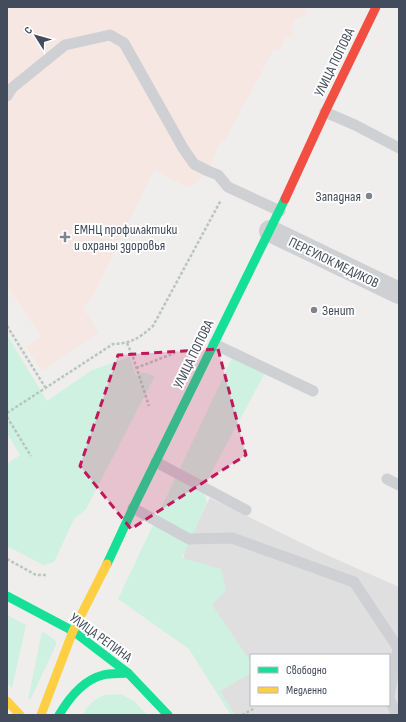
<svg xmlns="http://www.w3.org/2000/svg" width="406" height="722" viewBox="0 0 406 722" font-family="'Sofia Sans Condensed',sans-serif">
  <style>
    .education { fill: #e0dfe0; fill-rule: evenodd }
    .medical { fill: #f7e7e2 }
    .green { fill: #cff1e1 }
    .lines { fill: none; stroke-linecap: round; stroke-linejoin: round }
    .path { stroke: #b8c5c3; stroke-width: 2.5; stroke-dasharray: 3 2; stroke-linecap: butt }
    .lane { stroke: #ced0d4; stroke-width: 11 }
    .street { stroke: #ced0d4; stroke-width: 22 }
    .fast { stroke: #16e098; stroke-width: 9 }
    .slow { stroke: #ffcf43; stroke-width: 9 }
    .jam { stroke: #f24e42; stroke-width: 9 }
    .marked { fill: #c2185b; fill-opacity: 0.2; stroke: #c2185b; stroke-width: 3; stroke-dasharray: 8 5; stroke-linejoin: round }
    .poi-dot { fill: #7f858f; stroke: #fff; stroke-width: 1.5 }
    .labels { text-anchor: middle; stroke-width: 4; stroke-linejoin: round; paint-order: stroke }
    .street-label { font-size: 14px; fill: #434c5c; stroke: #fff }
    .poi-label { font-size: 14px; fill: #434c5c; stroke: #fff; text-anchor: start }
  </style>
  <rect width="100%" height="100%" fill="#efeeed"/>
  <path class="education" d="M210,498l110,54 79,35v128h-168l-61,-97 15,-67 4,-12zM251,655h138v50h-138z"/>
  <path class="medical" d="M7,7h297l3,8 -12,4 -4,7 3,9 -8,3 -7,13 -5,-2 -49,91 -6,4 -11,27 -18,17 -36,-18 -60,124 -11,14 16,25 -57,38 -16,-24 15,-10 -34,-51z"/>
  <g class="green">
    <path d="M7,335l40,66 45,-31 38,-13 6,19 7,-4 12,4 -69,133 -12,10 -20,43 -11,3 -36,-19v-82l13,-9 -13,-22z"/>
    <path d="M235,352l32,17 -64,119 4,15 -25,55 39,11 5,21 -14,15 39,57v11l-31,18 15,24h-4l-42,-66 -71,-50z"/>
    <path d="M7,615l19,10 -14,63 -5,-5z"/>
    <path d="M42,631l14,10v4l-25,53 -3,2z"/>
    <path d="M121,694l14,8 12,13h-64c3,-9 13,-17 22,-20 4,-1 11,0 16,-1z"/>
  </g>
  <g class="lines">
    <g class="path">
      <path d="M7,326l38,61"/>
      <path d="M127,343l6,14 16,49"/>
      <path d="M136,368l39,-15"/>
      <path d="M7,413l106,-69c19,-1 25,-5 40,-18l68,-126"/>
      <path d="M7,417l24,39"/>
      <path d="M7,559l29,16h10"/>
      <path d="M242,715l13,-7"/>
    </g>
    <g class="lane">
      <path d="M7,96l5,-8 53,-43 45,-10 14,8 59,105 11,16 14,7 10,4 10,12 52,24"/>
      <path d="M325,112l30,13 44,23"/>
      <path d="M214,344l99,47"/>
      <path d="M156,462l90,48"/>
      <path d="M387,479l12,6"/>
      <path d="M133,508l56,31 43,-1 122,44 44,66 -9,48"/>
      <path d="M389,699l8,16"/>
    </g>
    <path class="street" d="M270,231l129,62"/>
    <g class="fast">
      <path d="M107,564l26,-56 152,-309"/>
      <path d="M7,596l66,35 55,42 40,42"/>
      <path d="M59,715c10,-17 24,-35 44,-40 8,-2 17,-1 25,-2"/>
    </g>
    <g class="slow">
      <path d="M7,701l13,14"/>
      <path d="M41,715l32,-84 34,-67"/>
    </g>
    <path class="jam" d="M285,199l40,-87 51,-105"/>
  </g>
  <path class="marked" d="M218,349l28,106 -115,74 -51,-63 38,-111z"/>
  <g class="poi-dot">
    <circle cx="369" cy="196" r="4"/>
    <path d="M63 231h4v4h4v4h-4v4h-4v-4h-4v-4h4z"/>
    <circle cx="314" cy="310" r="4"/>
  </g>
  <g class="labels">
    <g class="street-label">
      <text transform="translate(334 62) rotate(-64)" y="5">УЛИЦА ПОПОВА</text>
      <text transform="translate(334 262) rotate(26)" y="5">ПЕРЕУЛОК МЕДИКОВ</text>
      <text transform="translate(193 354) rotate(-64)" y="5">УЛИЦА ПОПОВА</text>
      <text transform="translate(101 637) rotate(36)" y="5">УЛИЦА РЕПИНА</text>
    </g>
    <g class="poi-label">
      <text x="361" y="201" text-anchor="end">Западная</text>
      <text x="74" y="234">ЕМНЦ профилактики<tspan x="74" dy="16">и охраны здоровья</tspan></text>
      <text x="322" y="315">Зенит</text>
    </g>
  </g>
  <rect width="406" height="722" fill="none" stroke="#434c5c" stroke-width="16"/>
  <rect x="250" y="654" width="140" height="52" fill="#ffffff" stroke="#b4b7be"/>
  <rect x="258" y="667" width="20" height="6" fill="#16e098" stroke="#b4b7be"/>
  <text x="286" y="674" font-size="12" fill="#434c5c">Свободно</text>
  <rect x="258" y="687" width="20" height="6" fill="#ffcf43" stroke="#b4b7be"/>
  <text x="286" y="694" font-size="12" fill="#434c5c">Медленно</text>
  <g transform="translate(36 36) rotate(307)" stroke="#ffffff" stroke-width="3" paint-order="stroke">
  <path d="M0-3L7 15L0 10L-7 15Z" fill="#434c5c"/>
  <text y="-6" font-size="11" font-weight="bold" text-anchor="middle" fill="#434c5c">С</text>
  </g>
</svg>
